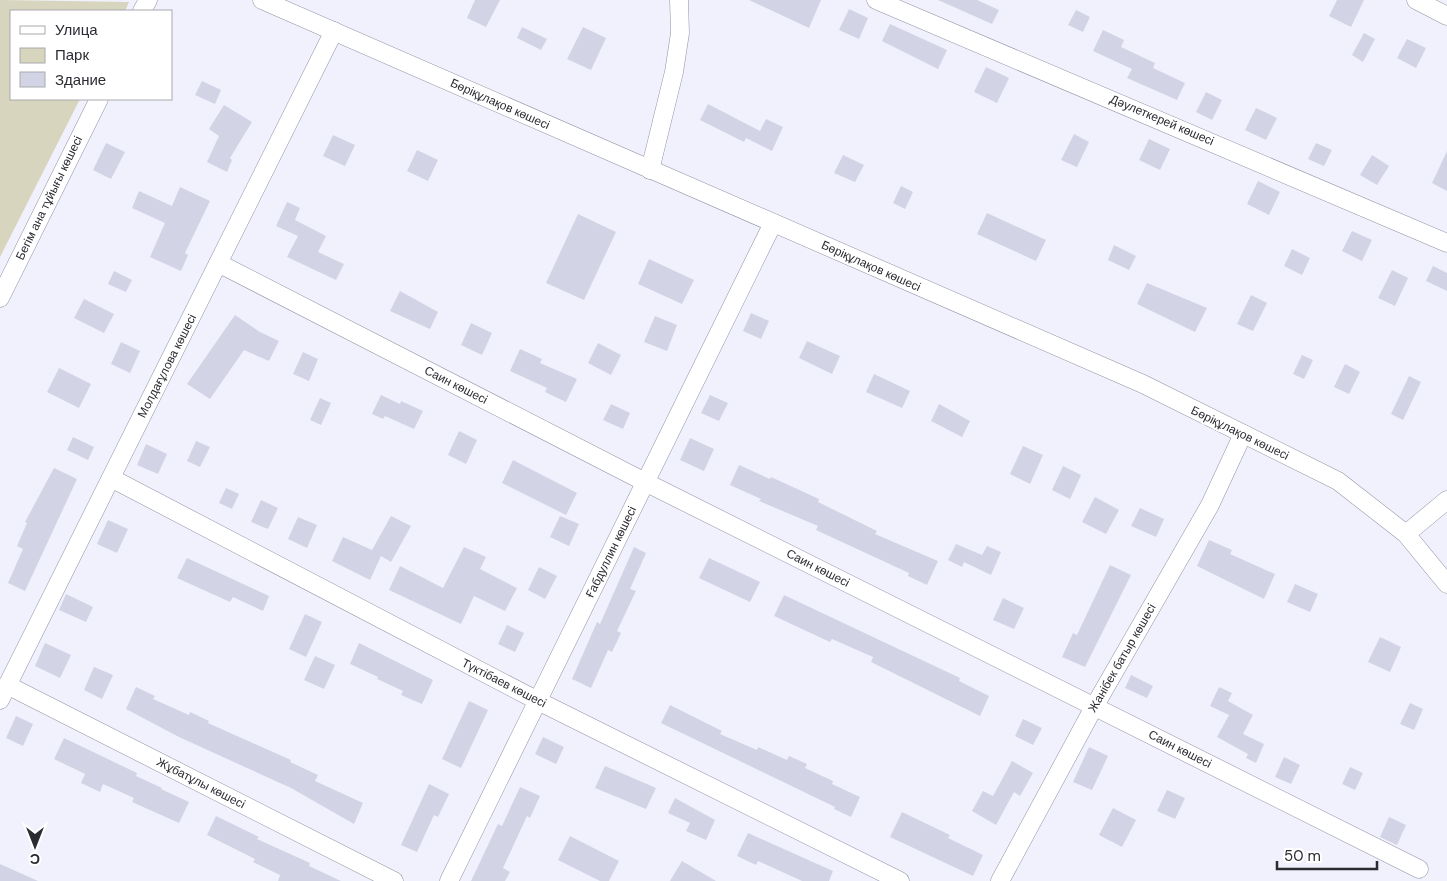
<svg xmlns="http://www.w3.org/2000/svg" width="1447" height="881" viewBox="0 0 1447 881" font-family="'DM Sans',sans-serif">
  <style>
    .green { fill: #d7d5bd }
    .building { fill: #d2d4e6 }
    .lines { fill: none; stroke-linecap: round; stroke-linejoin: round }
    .minor-casing { stroke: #9193a4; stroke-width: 19 }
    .minor { stroke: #fff; stroke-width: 18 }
    .labels { text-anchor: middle; stroke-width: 4; stroke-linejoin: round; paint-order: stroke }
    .street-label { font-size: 12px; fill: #2b2b32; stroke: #fff }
  </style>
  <rect width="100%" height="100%" fill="#f0f1fd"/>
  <path class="green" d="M0,0l129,2 -4,9h-114v88h69l-80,158z"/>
  <g class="building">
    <path d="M475,0h25l-14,27 -19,-9z"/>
    <path d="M749,0h72l-12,28z"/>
    <path d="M938,0h39l22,10 -7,14z"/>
    <path d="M1337,0h27l-13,27 -22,-11z"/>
    <path d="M849,9l19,9 -9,21 -20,-9z"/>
    <path d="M1076,10l14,7 -7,15 -15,-7z"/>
    <path d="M890,24l57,26 -9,19 -56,-28z"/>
    <path d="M522,27l25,12 -6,11 -24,-12z"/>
    <path d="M583,27l23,11 -15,32 -24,-11z"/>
    <path d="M1103,30l21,10 -3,7 34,16 -2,5 32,15 -8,17 -50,-22 5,-9 -39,-18z"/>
    <path d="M1364,33l11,6 -12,23 -11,-7z"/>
    <path d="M1407,39l19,9 -10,20 -19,-10z"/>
    <path d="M986,67l23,11 -12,25 -23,-11z"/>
    <path d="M202,81l19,9 -6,14 -20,-9z"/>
    <path d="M1206,92l16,8 -10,20 -16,-8z"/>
    <path d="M708,104l52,27 6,-12 17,8 -11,24 -26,-13 -2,4 -44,-22z"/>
    <path d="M224,105l28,17 -22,36 2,2 -5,12 -20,-10 12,-26 -10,-7z"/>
    <path d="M1256,108l21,10 -11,22 -21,-10z"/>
    <path d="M1074,134l15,8 -12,25 -16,-7z"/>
    <path d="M333,135l22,10 -10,21 -22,-10z"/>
    <path d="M1149,139l21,10 -10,21 -21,-10z"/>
    <path d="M106,143l19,9 -14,27 -18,-9z"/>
    <path d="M1316,143l16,7 -8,16 -16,-7z"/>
    <path d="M417,150l21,10 -10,21 -21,-10z"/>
    <path d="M1447,151v40l-15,-8z"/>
    <path d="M843,155l21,10 -9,17 -21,-9z"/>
    <path d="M1372,155l17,11 -12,19 -17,-10z"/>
    <path d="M1258,181l22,11 -11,23 -22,-11z"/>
    <path d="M901,186l12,6 -8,17 -12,-6z"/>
    <path d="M180,187l30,14 -25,52 3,2 -7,16 -31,-14 15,-34 -33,-15 7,-17 33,15z"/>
    <path d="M287,202l13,6 -5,12 31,16 -8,16 26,12 -8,16 -49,-23 11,-21 -22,-10z"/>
    <path d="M987,213l59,27 -10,21 -59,-27z"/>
    <path d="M578,214l38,18 -32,68 -38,-17z"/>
    <path d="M1352,231l20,9 -10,21 -20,-10z"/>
    <path d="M1114,245l22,11 -7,14 -21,-10z"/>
    <path d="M1292,249l18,9 -8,17 -18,-9z"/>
    <path d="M649,259l45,21 -12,24 -44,-20z"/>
    <path d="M1433,266l14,7v18l-21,-10z"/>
    <path d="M1392,270l16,8 -13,28 -17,-8z"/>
    <path d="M114,271l18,9 -6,12 -18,-8z"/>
    <path d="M1147,283l60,25 -12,24 -58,-28z"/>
    <path d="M400,291l38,21 -8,17 -40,-18z"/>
    <path d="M1251,295l16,8 -14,28 -16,-7z"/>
    <path d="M84,299l30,15 -10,19 -30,-15z"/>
    <path d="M751,313l18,8 -8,18 -18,-8z"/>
    <path d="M235,315l25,17 19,9 -10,20 -25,-11 -34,49 -23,-15z"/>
    <path d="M655,316l22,9 -10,26 -23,-9z"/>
    <path d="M471,323l21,10 -10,22 -21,-10z"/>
    <path d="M807,341l33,15 -8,18 -33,-16z"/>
    <path d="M121,342l19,9 -10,22 -19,-9z"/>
    <path d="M598,343l23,12 -10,20 -23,-12z"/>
    <path d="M520,349l22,10 -2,4 37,16 -11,23 -21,-10 2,-4 -37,-17z"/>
    <path d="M303,352l15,7 -9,22 -16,-7z"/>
    <path d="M1302,355l11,5 -9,19 -11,-5z"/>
    <path d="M1345,364l15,8 -11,22 -15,-7z"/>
    <path d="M59,368l32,16 -12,24 -32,-16z"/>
    <path d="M874,374l36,17 -8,17 -36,-16z"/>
    <path d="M1409,376l12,6 -18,38 -12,-6z"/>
    <path d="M381,395l19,9 1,-3 22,10 -9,18 -29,-13 -2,3 -11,-5z"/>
    <path d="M710,395l18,8 -9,18 -18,-8z"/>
    <path d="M320,398l11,5 -10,22 -11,-5z"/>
    <path d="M611,404l19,9 -7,16 -20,-9z"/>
    <path d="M939,404l31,17 -8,16 -31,-16z"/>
    <path d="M459,431l18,9 -11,24 -18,-9z"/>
    <path d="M73,437l21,10 -6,13 -21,-10z"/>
    <path d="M690,438l24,11 -10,22 -24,-11z"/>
    <path d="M196,441l14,6 -10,20 -13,-6z"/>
    <path d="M146,444l21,10 -9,20 -21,-9z"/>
    <path d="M1023,446l20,9 -13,29 -20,-10z"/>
    <path d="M513,460l64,33 -11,22 -64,-32z"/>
    <path d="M739,465l31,14 1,-2 48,22 -1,3 59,29 -2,3 63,27 -11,24 -19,-9 1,-3 -93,-43 2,-4 -59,-25 2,-2 -31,-14z"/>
    <path d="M1063,466l18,9 -11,24 -18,-9z"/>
    <path d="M54,468l23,11 -52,112 -17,-8 15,-34 -6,-3 10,-23 -2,-1z"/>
    <path d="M226,488l13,6 -7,15 -13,-6z"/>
    <path d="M1095,497l24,13 -13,24 -24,-12z"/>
    <path d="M261,500l17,8 -10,21 -17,-7z"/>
    <path d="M1140,508l24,11 -8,18 -25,-11z"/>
    <path d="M391,516l20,10 -20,36 -10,-6 -11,24 -38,-19 11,-24 29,13z"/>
    <path d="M560,516l19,8 -10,22 -19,-9z"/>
    <path d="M298,517l19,8 -10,23 -19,-9z"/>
    <path d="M108,520l20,9 -11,24 -20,-9z"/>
    <path d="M1209,540l23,10 -2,4 45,20 -11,25 -67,-33z"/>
    <path d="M956,544l26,11 5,-9 14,6 -10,23 -27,-13 -2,5 -14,-7z"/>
    <path d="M464,547l22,10 -6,12 37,19 -12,23 -31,-15 -13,28 -72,-34 11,-24 43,22z"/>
    <path d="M634,547l12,6 -16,36 6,2 -19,40 4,2 -9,19 -4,-2 -17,38 -19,-9 25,-57 3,2z"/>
    <path d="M187,558l82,38 -6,15 -30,-14 -3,5 -53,-24z"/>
    <path d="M709,558l51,24 -10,20 -51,-24z"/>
    <path d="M1110,565l21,10 -46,92 -23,-10 11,-24 4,2z"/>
    <path d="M539,567l18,9 -12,23 -17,-9z"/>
    <path d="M1295,584l23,10 -8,18 -23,-10z"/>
    <path d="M66,594l27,13 -7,15 -27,-12z"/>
    <path d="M784,595l176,83 -1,3 30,15 -9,20 -109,-54 2,-5 -41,-18 -2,3 -56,-26z"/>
    <path d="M1003,598l21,10 -10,21 -21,-9z"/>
    <path d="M305,614l17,8 -16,35 -17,-8z"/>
    <path d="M507,625l17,8 -9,19 -17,-8z"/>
    <path d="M1380,637l21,10 -11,25 -22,-10z"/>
    <path d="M45,643l26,12 -11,23 -25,-12z"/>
    <path d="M359,643l74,37 -11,24 -21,-9 2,-4 -26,-12 1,-2 -28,-13z"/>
    <path d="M315,656l20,9 -11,24 -20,-9z"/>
    <path d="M94,667l19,8 -11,24 -18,-9z"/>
    <path d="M1131,675l22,11 -6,12 -22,-10z"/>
    <path d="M136,687l19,9 -2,3 36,16 1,-3 19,9 -1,2 83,37 -1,2 28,13 -3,6 48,22 -9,21 -63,-36 -112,-51 -53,-28z"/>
    <path d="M1219,687l13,6 -4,8 25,14 -10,19 21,10 -8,19 -10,-5 2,-4 -31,-17 12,-22 -19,-9z"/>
    <path d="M469,701l19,9 -27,58 -19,-9z"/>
    <path d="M1410,703l13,6 -9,21 -14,-6z"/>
    <path d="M670,705l52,26 -2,3 37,16 1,-3 29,13 2,-4 18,8 -2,4 28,13 -1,3 28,13 -9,20 -17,-8 1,-2 -174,-84z"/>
    <path d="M16,716l17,8 -10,22 -17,-8z"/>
    <path d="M1023,719l19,9 -9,17 -18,-9z"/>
    <path d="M543,737l21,10 -8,17 -21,-10z"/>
    <path d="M64,738l73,35 -1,3 26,12 -1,1 28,13 -10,21 -47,-21 2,-4 -31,-14 -3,8 -19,-9 4,-9 -31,-15z"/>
    <path d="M1089,747l19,9 -16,34 -19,-8z"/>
    <path d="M1284,757l16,8 -9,19 -16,-7z"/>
    <path d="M1012,761l21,12 -13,23 -6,-4 -18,33 -24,-14 11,-20 10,5z"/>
    <path d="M605,766l51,22 -10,21 -51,-21z"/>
    <path d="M1350,767l13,6 -8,17 -13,-6z"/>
    <path d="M429,784l20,10 -11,23 -4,-2 -17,37 -16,-7z"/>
    <path d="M520,787l20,9 -10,22 -3,-2 -24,52 7,4 -5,9h-34l27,-57 4,2z"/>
    <path d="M1167,790l18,8 -10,21 -18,-8z"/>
    <path d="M675,798l40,22 -9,20 -20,-9 4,-8 -22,-10z"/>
    <path d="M1113,808l23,12 -14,27 -23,-12z"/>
    <path d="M902,812l48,23 -2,3 35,17 -10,21 -83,-39z"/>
    <path d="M216,816l43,21 -2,2 53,24 -1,3 32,15h-63l2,-6 -27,-13 2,-3 -48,-24z"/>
    <path d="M1389,817l17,8 -9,20 -17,-8z"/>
    <path d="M748,833l85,38 -4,10h-27l-44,-20 -2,4 -19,-9z"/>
    <path d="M570,836l49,25 -10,20h-9l-42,-21z"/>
    <path d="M682,861l34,20h-46z"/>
    <path d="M0,864l38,17h-38z"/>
  </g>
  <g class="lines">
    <defs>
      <g id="minor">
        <path d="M262,0l881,384 195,97 68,53 41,50"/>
        <path d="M876,0l571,243"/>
        <path d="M1416,0l31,16"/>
        <path d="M142,11l6,-11"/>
        <path d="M650,170l24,-98 6,-39 -1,-33"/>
        <path d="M218,263l427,219 774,387"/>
        <path d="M0,298l99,-199"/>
        <path d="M111,478l427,223 362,180"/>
        <path d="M1406,534l41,-34"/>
        <path d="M7,685l387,196"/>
        <path d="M0,700l334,-669"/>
        <path d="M449,881l324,-658"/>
        <path d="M1000,881l94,-174 116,-202 33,-71"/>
      </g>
    </defs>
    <use href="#minor" class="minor-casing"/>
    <use href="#minor" class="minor"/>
  </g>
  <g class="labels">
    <g class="street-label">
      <text transform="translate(500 104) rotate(24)" y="4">Бөріқұлақов көшесі</text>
      <text transform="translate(1162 120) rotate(23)" y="4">Дәулеткерей көшесі</text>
      <text transform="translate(49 198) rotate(-64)" y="4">Бегім ана тұйығы көшесі</text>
      <text transform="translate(871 266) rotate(24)" y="4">Бөріқұлақов көшесі</text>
      <text transform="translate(167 366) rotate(-63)" y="4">Молдағұлова көшесі</text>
      <text transform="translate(456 385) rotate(27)" y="4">Саин көшесі</text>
      <text transform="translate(1240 433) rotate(26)" y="4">Бөріқұлақов көшесі</text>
      <text transform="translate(611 552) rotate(-64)" y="4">Ғабдуллин көшесі</text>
      <text transform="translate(818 568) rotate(27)" y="4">Саин көшесі</text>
      <text transform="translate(1122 658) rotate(-60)" y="4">Жанібек батыр көшесі</text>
      <text transform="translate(504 683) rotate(27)" y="4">Түктібаев көшесі</text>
      <text transform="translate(1180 749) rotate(27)" y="4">Саин көшесі</text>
      <text transform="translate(201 783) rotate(27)" y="4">Жұбатұлы көшесі</text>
    </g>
  </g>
  <rect x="10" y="10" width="162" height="90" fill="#ffffff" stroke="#aaaaad"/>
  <rect x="20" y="26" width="25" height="8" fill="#ffffff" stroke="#aaaaad"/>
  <text x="55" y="35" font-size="15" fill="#2b2b32">Улица</text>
  <rect x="20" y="48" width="25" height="15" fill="#d7d5bd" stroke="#aaaaad"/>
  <text x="55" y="60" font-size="15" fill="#2b2b32">Парк</text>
  <rect x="20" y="72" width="25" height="15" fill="#d2d4e6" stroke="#aaaaad"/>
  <text x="55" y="85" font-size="15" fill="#2b2b32">Здание</text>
  <g transform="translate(35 846) rotate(180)" stroke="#ffffff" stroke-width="4" paint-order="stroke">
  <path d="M0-4L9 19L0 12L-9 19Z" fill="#2b2b32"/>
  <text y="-8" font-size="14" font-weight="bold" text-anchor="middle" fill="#2b2b32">С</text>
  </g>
  <path d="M1277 861v8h100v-8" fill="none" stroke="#2b2b32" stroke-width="2.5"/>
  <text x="1284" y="861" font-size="15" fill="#2b2b32" stroke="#ffffff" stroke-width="4" paint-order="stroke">50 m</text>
</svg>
